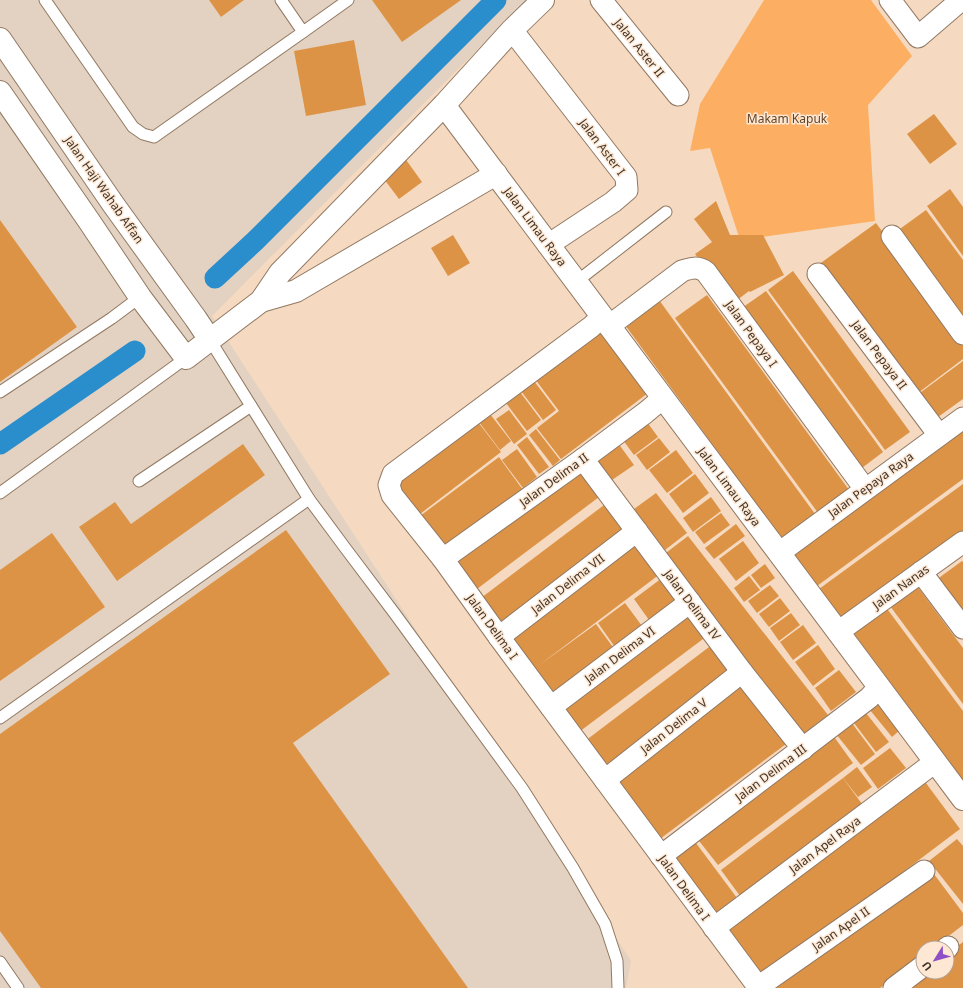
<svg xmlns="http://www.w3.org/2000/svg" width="963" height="988" viewBox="0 0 963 988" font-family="'Noto Sans',sans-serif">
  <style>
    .industrial { fill: #e3d2c1 }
    .green { fill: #fcaf62 }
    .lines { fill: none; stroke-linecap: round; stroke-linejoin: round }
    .canal { stroke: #2a8dcc; stroke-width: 21 }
    .building { fill: #dd9345 }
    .service-casing { stroke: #927963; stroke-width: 13 }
    .minor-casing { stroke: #927963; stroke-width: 23 }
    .tertiary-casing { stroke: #927963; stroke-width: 24 }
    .service { stroke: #fff; stroke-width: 11 }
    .minor { stroke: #fff; stroke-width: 21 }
    .tertiary { stroke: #fff; stroke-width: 22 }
    .labels { text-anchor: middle; stroke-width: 3; stroke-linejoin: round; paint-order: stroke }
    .street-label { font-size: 12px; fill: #3e342a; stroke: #fee8d4 }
    .park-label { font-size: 12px; fill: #634324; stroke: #fee8d4 }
  </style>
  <rect width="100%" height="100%" fill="#f5dac1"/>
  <path class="industrial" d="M0,0h527l-315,316 419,645 -5,27h-626z"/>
  <path class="green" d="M764,0h107l41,56 -44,49 7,116 -135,19 -30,-92 -20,3 10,-47z"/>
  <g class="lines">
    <g class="canal">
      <path d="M215,278l40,-37 241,-241"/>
      <path d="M0,444l135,-93"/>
    </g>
  </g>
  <g class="building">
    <path d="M209,0h35l-23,17z"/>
    <path d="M372,0h89l-59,42z"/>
    <path d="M354,40l12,65 -60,11 -12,-65z"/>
    <path d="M934,114l23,30 -27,20 -23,-30z"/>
    <path d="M404,157l18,25 -23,17 -18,-24z"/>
    <path d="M950,189l13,18v49l-36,-50z"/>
    <path d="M716,201l14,34h33l21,40 -34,17 -1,-1 -17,13 -37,-50 17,-12 -18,-23z"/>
    <path d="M926,210l37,50v62l-66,-91z"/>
    <path d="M0,220l77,107 -77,55z"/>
    <path d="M876,223l87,118v18l-49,37 -96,-131z"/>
    <path d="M453,235l17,28 -22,13 -17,-28z"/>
    <path d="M793,271l117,161 -25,18 -117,-160z"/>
    <path d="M766,291l117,161 -29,22 -118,-162z"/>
    <path d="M707,295l145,199 -31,23 -146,-199z"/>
    <path d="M659,300l159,218 -34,24 -159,-217z"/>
    <path d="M600,330l48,63 -87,66 -24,-31 22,-17 -24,-32z"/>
    <path d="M963,361v38l-32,23 -18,-24z"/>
    <path d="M534,381l22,29 -13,10 -22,-29z"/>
    <path d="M520,392l21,28 -14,11 -21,-28z"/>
    <path d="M509,410l18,24 -13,10 -18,-25z"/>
    <path d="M490,414l21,27 -11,9 -21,-28z"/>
    <path d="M644,418l14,19 -24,18 -14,-19z"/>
    <path d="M478,422l23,30 -81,62 -23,-31z"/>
    <path d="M963,422v57l-146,107 -28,-37z"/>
    <path d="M536,429l24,31 -7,6 -24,-31z"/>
    <path d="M527,437l22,30 -10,7 -22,-29z"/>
    <path d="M659,438l11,14 -23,18 -11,-15z"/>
    <path d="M618,443l16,22 -22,15 -16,-21z"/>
    <path d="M243,444l22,31 -148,106 -38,-54 36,-25 16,22z"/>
    <path d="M517,449l20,28 -14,11 -21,-28z"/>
    <path d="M676,450l17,23 -26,20 -18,-23z"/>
    <path d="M499,457l24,33 -78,59 -25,-33z"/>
    <path d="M582,465l21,29 -130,98 -22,-28z"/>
    <path d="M695,474l14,19 -26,20 -14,-19z"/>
    <path d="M963,484v49l-120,88 -24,-32z"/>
    <path d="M656,493l31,40 -22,17 -31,-41z"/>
    <path d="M711,497l10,14 -28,21 -10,-14z"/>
    <path d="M608,502l21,27 -128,97 -20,-28z"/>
    <path d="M721,513l9,12 -26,19 -9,-12z"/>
    <path d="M736,524l9,12 -31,23 -9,-11z"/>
    <path d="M286,530l104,144 -97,69 175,245h-427l-41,-57v-197z"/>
    <path d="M52,533l53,74 -105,74v-111z"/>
    <path d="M688,536l140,179 -30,23 -140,-179z"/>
    <path d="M638,537l26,34 -126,95 58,-42 22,30 -66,49 -44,-68z"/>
    <path d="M743,541l16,22 -23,18 -17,-22z"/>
    <path d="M962,561l1,1v54l-27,-36z"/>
    <path d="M765,564l10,14 -14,10 -10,-13z"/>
    <path d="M666,575l16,20 -33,25 -15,-21z"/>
    <path d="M749,576l11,14 -16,12 -10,-14z"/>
    <path d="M770,585l9,11 -22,17 -9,-12z"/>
    <path d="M917,586l46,62v56l-73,-98z"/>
    <path d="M780,598l10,13 -21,16 -10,-13z"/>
    <path d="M625,603l20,27 -28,20 -19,-27z"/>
    <path d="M885,606l78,105v69l-111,-149z"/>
    <path d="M688,609l19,27 -128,96 -20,-26z"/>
    <path d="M791,613l9,12 -21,16 -9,-13z"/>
    <path d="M803,625l13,18 -23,17 -13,-18z"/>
    <path d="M713,644l20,27 -128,96 -20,-26z"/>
    <path d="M818,645l17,24 -22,17 -18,-24z"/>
    <path d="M839,670l17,22 -25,19 -16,-23z"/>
    <path d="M745,682l45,59 -134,101 -44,-59z"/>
    <path d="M878,703l22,27 -8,7 -22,-27z"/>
    <path d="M866,713l23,29 -13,10 -22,-29z"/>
    <path d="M851,722l24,32 -14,11 -25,-31z"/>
    <path d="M832,734l21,29 -135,102 -22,-28z"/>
    <path d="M890,748l16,20 -28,21 -15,-21z"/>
    <path d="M857,767l15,20 -14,10 -15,-19z"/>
    <path d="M843,778l22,30 -122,92 -22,-30z"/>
    <path d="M923,779l37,50 -199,150 -38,-49z"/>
    <path d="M693,839l47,63 -26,20 -47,-63z"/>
    <path d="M957,839l6,7v58l-34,-43z"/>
    <path d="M931,870l32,43v12l-30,23h-10v8l-43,32h-105z"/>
    <path d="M963,942v46h-61l21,-16h24v-18z"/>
  </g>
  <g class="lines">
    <defs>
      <g id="service">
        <path d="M45,0l88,127 10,7 11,3 149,-105"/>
        <path d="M281,0l22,32 45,-32"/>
        <path d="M576,282l90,-70"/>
        <path d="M210,340l99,159 37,50 49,65 127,174 51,80 32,56 12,37 1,27"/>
        <path d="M0,392l112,-74 28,-21"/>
        <path d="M139,481l112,-75"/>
        <path d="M0,493l186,-135"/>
        <path d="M0,718l309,-219"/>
        <path d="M0,962l18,26"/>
      </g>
      <g id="minor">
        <path d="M601,0l77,95"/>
        <path d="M890,0l28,37 43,-37"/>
        <path d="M512,30l114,147 1,13 -14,12 -65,43"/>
        <path d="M892,236l71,98"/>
        <path d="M818,274l121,161"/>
        <path d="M602,317l-11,10 -198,147 -4,11 3,10 51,64 56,78 260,351"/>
        <path d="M609,326l73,-55c9,-3 16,-5 24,1l159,217"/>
        <path d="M583,459l159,213 61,77"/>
        <path d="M779,553l184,-135"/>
        <path d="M443,559l140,-100 62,-46 18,-15"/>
        <path d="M921,572l42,56"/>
        <path d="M838,632l18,-13 107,-77"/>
        <path d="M499,637l138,-106"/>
        <path d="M551,707l139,-105"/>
        <path d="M605,780l137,-108"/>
        <path d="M661,856l208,-158 10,-11"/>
        <path d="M714,928l221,-166"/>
        <path d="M947,948l1,-1"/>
        <path d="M758,987l166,-116"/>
        <path d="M894,988l29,-22"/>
      </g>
      <g id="tertiary">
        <path d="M0,39l113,165 83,115 14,21"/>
        <path d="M0,92l89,129 51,76 46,61 75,-57 19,-28 164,-168 68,-75 31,-30"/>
        <path d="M444,105l519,694"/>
        <path d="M261,301l35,-10 200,-117"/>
      </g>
    </defs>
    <use href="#service" class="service-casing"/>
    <use href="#minor" class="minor-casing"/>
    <use href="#tertiary" class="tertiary-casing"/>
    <use href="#service" class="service"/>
    <use href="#minor" class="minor"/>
    <use href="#tertiary" class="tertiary"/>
  </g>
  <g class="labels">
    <g class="street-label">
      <text transform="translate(639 48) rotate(51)" y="4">Jalan Aster II</text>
      <text transform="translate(602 147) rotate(53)" y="4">Jalan Aster I</text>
      <text transform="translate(104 190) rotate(55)" y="4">Jalan Haji Wahab Affan</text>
      <text transform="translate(535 227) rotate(53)" y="4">Jalan Limau Raya</text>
      <text transform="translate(751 334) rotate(54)" y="4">Jalan Pepaya I</text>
      <text transform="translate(879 355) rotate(53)" y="4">Jalan Pepaya II</text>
      <text transform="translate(554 480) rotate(-36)" y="4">Jalan Delima II</text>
      <text transform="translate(871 485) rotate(-36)" y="4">Jalan Pepaya Raya</text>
      <text transform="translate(729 487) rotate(53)" y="4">Jalan Limau Raya</text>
      <text transform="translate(568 584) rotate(-38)" y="4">Jalan Delima VII</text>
      <text transform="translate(901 587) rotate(-36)" y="4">Jalan Nanas</text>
      <text transform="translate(692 605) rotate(53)" y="4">Jalan Delima IV</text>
      <text transform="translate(492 627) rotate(54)" y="4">Jalan Delima I</text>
      <text transform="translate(620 655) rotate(-37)" y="4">Jalan Delima VI</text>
      <text transform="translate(674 726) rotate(-38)" y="4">Jalan Delima V</text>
      <text transform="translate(771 773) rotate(-37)" y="4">Jalan Delima III</text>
      <text transform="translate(825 845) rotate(-37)" y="4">Jalan Apel Raya</text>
      <text transform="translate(684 888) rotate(54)" y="4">Jalan Delima I</text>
      <text transform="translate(841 929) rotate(-35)" y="4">Jalan Apel II</text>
    </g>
    <g class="park-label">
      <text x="787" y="123">Makam Kapuk</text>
    </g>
  </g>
  <g transform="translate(935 960) rotate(233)"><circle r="19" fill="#fee8d4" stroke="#b1a090"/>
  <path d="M0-3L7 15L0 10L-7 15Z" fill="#8f50c5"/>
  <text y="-6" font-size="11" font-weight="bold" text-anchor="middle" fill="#3e342a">U</text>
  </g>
</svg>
